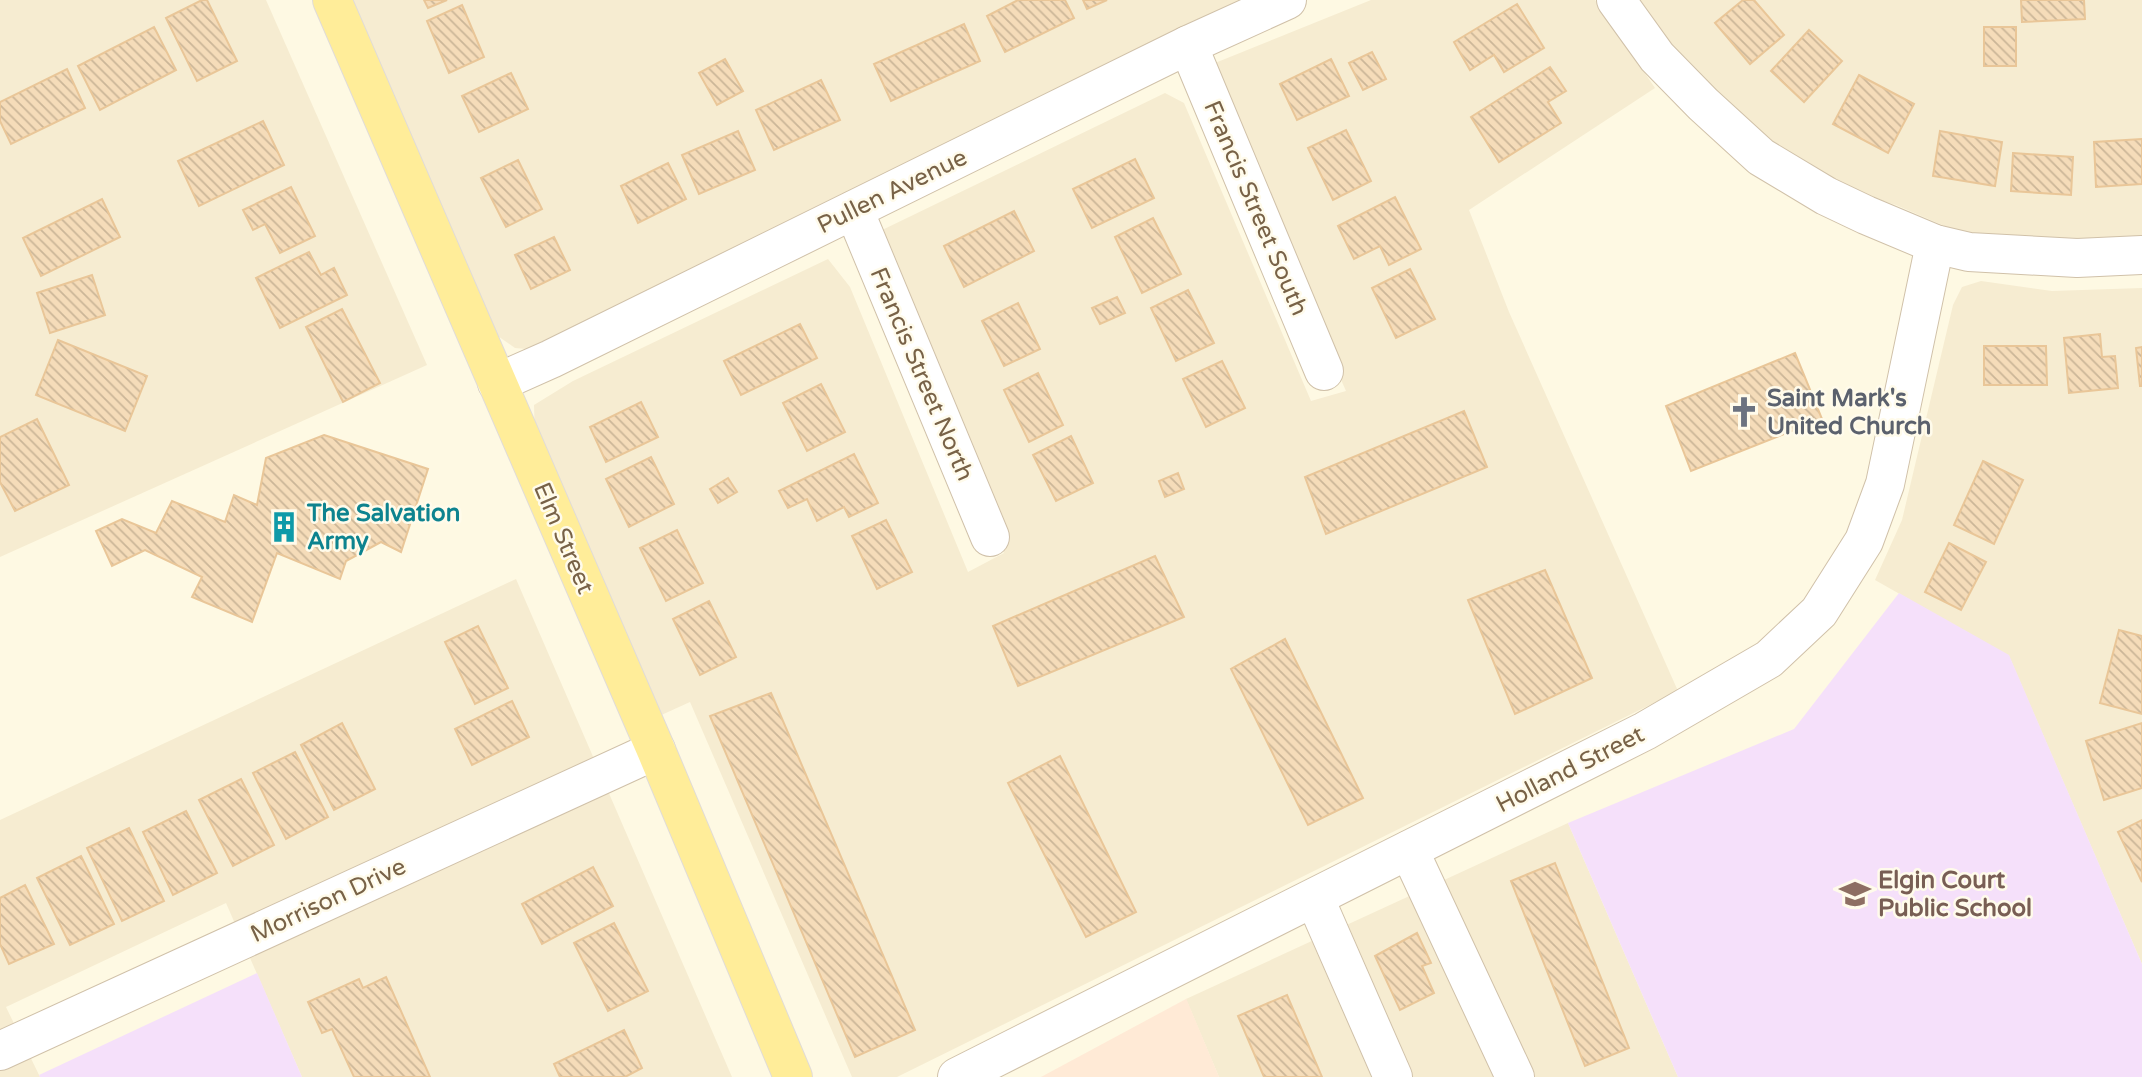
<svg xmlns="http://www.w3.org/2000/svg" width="2142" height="1077" viewBox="0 0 2142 1077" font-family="'Varela Round',sans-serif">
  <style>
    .residential { fill: #f6ecd1 }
    .commercial { fill: #ffead6 }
    .education { fill: #f5e0fa }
    .building { fill: url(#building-back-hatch); stroke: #e9c698; stroke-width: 2 }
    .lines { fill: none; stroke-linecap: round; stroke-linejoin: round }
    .minor-casing { stroke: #d0c1a9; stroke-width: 40 }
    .major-casing { stroke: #e1dcd7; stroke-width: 40 }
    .minor { stroke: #fff; stroke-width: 38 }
    .major { stroke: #ffed99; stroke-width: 38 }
    .labels { text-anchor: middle; stroke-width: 5; stroke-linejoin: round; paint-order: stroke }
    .street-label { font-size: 24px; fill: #786247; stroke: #fffbeb }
    .worship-label { font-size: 24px; font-weight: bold; fill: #5b616d; stroke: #fffbeb; text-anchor: start }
    .culture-label { font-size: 24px; font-weight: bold; fill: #0d838f; stroke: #fffbeb; text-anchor: start }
    .education-label { font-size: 24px; font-weight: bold; fill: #785e54; stroke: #fffbeb; text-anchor: start }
  </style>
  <defs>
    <pattern id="building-back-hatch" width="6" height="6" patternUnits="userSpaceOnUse" patternTransform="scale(1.75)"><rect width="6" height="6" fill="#f5dcb9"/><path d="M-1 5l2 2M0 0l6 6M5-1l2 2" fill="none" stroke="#cbb698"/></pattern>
  </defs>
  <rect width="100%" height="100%" fill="#fef9e3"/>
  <g class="residential">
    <path d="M0,0h266l161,365 -427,192z"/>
    <path d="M353,0h939l-754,350 -23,-2 -20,-14z"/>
    <path d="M1371,0h224l60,88 -186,122 40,102 169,379 -781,386h-45l-162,-375 -33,15 -122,-280 -1,-32 39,-24 255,-122 22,28 118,285 36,-19 -136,-309 10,-12 287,-139 19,10 127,298 35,-10 -134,-304 3,-24z"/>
    <path d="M1640,0h502v252l-156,-8 -90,-39 -68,-21 -45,-30 -98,-89z"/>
    <path d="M1981,281l71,10 90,-3v676l-133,-308 -134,-76 27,-60 51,-215 9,-18z"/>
    <path d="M516,579l216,498h-430l-76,-174 -220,104 34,70h-40v-257z"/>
    <path d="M1568,823l110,254h-459l-33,-78z"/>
  </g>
  <path class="commercial" d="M1186,998l33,79h-178l145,-78z"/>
  <g class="education">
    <path d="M1899,593l110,62 133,309v113h-464l-110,-254 226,-94z"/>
    <path d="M257,973l45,104h-262l-1,-2z"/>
  </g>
  <g class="building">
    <path d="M202,0h5l30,61 -40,20 -31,-63z"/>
    <path d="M424,0h23l-19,8z"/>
    <path d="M1018,0h47l9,18 -69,34 -18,-36z"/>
    <path d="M1083,0h24l-20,9z"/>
    <path d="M1743,0h11l30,35 -34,29 -35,-41z"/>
    <path d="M2021,0h63l1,19 -63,3z"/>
    <path d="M1517,4l27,44 -40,24 -10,-17 -24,15 -16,-28z"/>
    <path d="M462,5l22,52 -35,16 -22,-52z"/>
    <path d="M964,24l16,37 -89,40 -17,-37z"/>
    <path d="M154,27l22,43 -76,40 -22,-44z"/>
    <rect x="1984" y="27" width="32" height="39"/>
    <path d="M1809,30l33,31 -38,41 -33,-31z"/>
    <path d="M1372,52l14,27 -23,11 -14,-27z"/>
    <path d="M725,59l18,32 -26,14 -18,-32z"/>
    <path d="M1331,59l18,37 -52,24 -17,-36z"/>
    <path d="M1550,67l16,24 -18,11 13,21 -62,39 -28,-45z"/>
    <path d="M67,69l18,39 -74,36 -11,-23v-19z"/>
    <path d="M511,73l17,36 -49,23 -17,-36z"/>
    <path d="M1859,75l55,29 -26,49 -55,-29z"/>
    <path d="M821,80l19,40 -66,30 -18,-40z"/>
    <path d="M263,121l21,44 -85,41 -21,-45z"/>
    <path d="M1346,130l25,51 -38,19 -25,-52z"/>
    <path d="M738,131l17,39 -56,24 -17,-39z"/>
    <path d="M1940,131l62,11 -7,44 -62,-10z"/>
    <path d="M2142,139v45l-46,3 -2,-45z"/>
    <path d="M2013,153l60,4 -2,38 -60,-4z"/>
    <path d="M1135,159l19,39 -62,30 -19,-39z"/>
    <path d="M518,160l24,49 -36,18 -25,-49z"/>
    <path d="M668,163l18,36 -48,24 -17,-37z"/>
    <path d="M291,187l24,49 -35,17 -15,-29 -12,6 -10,-20z"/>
    <path d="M1395,197l26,52 -32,16 -9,-19 -26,13 -16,-33z"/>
    <path d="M102,199l18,38 -79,39 -18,-38z"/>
    <path d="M1014,211l20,40 -70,36 -20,-41z"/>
    <path d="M1153,218l28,56 -39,19 -27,-56z"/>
    <path d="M554,237l16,33 -39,19 -16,-34z"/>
    <path d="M309,252l12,23 13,-7 13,27 -67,33 -24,-50z"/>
    <path d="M1410,269l25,50 -39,19 -24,-50z"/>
    <path d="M92,275l13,40 -55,18 -13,-40z"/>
    <path d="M1188,290l26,53 -38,18 -25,-53z"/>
    <path d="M1117,297l8,16 -25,11 -8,-16z"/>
    <path d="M1018,303l22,46 -36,17 -22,-45z"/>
    <path d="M342,309l38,74 -37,19 -37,-75z"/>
    <path d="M800,324l17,34 -76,37 -17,-34z"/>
    <path d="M2100,334l2,23 13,-1 3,32 -49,5 -5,-55z"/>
    <path d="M58,340l89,36 -22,55 -89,-36z"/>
    <path d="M1984,346h62l1,39h-63z"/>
    <path d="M2142,347v39h-2l-4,-38z"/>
    <path d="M1795,353l27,66 -131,52 -25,-65z"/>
    <path d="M1222,361l23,47 -39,19 -23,-48z"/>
    <path d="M1038,373l25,52 -34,17 -25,-52z"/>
    <path d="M821,384l24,48 -38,19 -24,-48z"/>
    <path d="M641,402l17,35 -52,25 -16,-35z"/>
    <path d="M1464,411l23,56 -161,67 -21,-57z"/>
    <path d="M37,419l32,66 -54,26 -15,-29v-45z"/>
    <path d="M324,435l104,34 -27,83 -20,-10 -35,19 -6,18 -63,-26 -25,69 -60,-25 10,-20 -57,-27 -33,16 -16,-35 26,-12 34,14 16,-32 53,21 9,-27 23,10 9,-47z"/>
    <path d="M1071,436l22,47 -37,18 -23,-46z"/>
    <path d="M854,454l24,49 -29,14 -5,-10 -27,14 -10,-22 -19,9 -9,-17z"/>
    <path d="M651,457l23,47 -45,23 -23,-48z"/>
    <path d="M1983,461l40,19 -29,64 -40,-19z"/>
    <path d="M1178,473l6,16 -19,8 -6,-16z"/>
    <path d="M728,478l9,14 -19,11 -8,-14z"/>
    <path d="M886,520l26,52 -35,17 -25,-53z"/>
    <path d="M677,530l26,53 -37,18 -26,-53z"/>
    <path d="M1949,543l37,19 -25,48 -36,-18z"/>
    <path d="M1155,556l29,61 -166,69 -25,-60z"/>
    <path d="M1545,570l47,108 -77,36 -47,-114z"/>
    <path d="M709,601l27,56 -36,18 -27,-56z"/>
    <path d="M478,626l30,62 -33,16 -30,-62z"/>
    <path d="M2119,630l23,6v78l-42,-11z"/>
    <path d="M1285,639l78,159 -55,27 -77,-156z"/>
    <path d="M771,693l144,337 -60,27 -145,-341z"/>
    <path d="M512,701l17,36 -57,28 -17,-36z"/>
    <path d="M342,723l33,66 -41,21 -33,-65z"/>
    <path d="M2142,723v65l-38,12 -18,-59z"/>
    <path d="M295,752l33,65 -42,22 -33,-66z"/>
    <path d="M1060,756l76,156 -50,25 -78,-154z"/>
    <path d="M241,779l33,66 -41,21 -34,-66z"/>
    <path d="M186,811l31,62 -44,22 -30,-63z"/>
    <path d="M2142,820v62l-24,-50z"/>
    <path d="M129,828l35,73 -42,20 -35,-73z"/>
    <path d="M81,856l33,68 -44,21 -33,-67z"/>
    <path d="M1555,863l74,185 -44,18 -74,-185z"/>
    <path d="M593,867l20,39 -71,38 -20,-40z"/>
    <path d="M25,885l29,59 -45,20 -9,-20v-46z"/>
    <path d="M614,923l34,68 -40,20 -34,-68z"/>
    <path d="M1417,933l14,30 -9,3 12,27 -34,17 -25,-54z"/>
    <path d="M386,977l44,100h-76l-22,-48 -10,4 -14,-31 51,-23 4,9z"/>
    <path d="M1287,995l35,82h-58l-26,-61z"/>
    <path d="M624,1030l18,38 -17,9h-65l-6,-13z"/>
  </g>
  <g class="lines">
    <defs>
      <g id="minor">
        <path d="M1616,0l41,57 46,47 58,53 65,39 40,19 69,29 34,8 108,6 65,-3"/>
        <path d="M1188,45l136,326"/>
        <path d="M854,210l136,327"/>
        <path d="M497,383l54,-24 637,-314 99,-45"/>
        <path d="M1409,850l106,227"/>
        <path d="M1315,899l78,178"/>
        <path d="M0,1051l656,-301"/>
        <path d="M957,1077l688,-346 124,-72 50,-47 45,-71 21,-57 50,-240"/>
      </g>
      <path id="major" d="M332,0l324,750 137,327"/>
    </defs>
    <use href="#minor" class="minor-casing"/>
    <use href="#major" class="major-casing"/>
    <use href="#minor" class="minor"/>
    <use href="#major" class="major"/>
  </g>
  <defs>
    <symbol id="church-bare" viewBox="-9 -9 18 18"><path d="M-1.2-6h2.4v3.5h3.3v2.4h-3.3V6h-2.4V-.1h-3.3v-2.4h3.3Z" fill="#6b7280" stroke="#fffbeb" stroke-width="2.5" paint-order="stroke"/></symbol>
    <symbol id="building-bare" viewBox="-9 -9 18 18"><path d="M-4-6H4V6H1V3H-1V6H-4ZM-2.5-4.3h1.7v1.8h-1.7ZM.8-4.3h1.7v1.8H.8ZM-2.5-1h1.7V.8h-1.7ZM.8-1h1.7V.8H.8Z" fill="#0f9aa8" stroke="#fffbeb" stroke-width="2.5" paint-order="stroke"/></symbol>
    <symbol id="school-bare" viewBox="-9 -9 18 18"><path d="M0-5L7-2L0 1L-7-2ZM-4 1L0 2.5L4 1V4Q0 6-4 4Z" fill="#8d6e63" stroke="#fffbeb" stroke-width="2.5" paint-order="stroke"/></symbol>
  </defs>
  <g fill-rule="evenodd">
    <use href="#church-bare" x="1722" y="390" width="44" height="44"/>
    <use href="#building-bare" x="262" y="505" width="44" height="44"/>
    <use href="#school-bare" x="1833" y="872" width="44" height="44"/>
  </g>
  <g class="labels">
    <g class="street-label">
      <text transform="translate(892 191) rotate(-26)" y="8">Pullen Avenue</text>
      <text transform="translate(1256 208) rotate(67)" y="8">Francis Street South</text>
      <text transform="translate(922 374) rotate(67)" y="8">Francis Street North</text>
      <text transform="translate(564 538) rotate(67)" y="8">Elm Street</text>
      <text transform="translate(1570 769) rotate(-27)" y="8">Holland Street</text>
      <text transform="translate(328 900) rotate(-25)" y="8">Morrison Drive</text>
    </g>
    <g class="worship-label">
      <text x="1767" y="406">Saint Mark's<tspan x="1767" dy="28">United Church</tspan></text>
    </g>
    <g class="culture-label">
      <text x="307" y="521">The Salvation<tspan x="307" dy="28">Army</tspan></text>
    </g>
    <g class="education-label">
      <text x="1878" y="888">Elgin Court<tspan x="1878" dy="28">Public School</tspan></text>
    </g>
  </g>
</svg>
